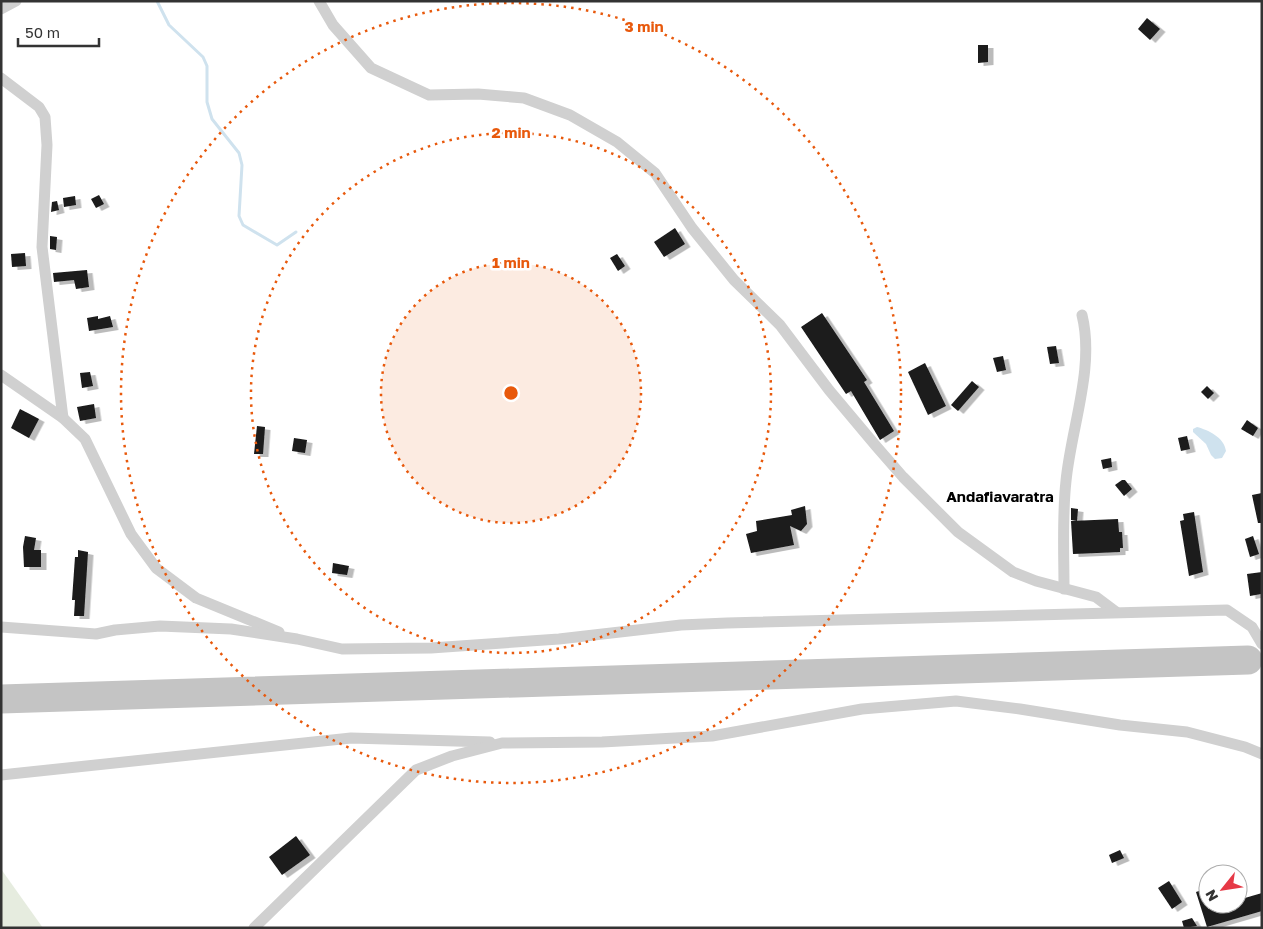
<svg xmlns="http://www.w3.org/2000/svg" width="1263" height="929" viewBox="0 0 1263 929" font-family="'Golos Text',sans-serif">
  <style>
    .green { fill: #e6ecdf }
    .water { fill: #cfe2ee }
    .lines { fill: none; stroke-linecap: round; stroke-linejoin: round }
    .stream { stroke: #cfe2ee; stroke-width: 3 }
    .taxiway { stroke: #c4c4c4; stroke-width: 29 }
    .building { fill: #1a1a1a; filter: url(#shadow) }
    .minor { stroke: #d0d0d0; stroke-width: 11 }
    .ring { fill: none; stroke: #e8590c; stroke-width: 2.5; stroke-dasharray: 2.5 5 }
    .labels { text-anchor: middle; stroke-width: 5; stroke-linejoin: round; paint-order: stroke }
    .neighbourhood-label { font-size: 15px; font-weight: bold; fill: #000; stroke: #fff }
    .centre { fill: #e8590c; stroke: #fff; stroke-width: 2.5 }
    .ring-label { font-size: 15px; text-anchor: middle; font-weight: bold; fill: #e8590c; stroke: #fff; stroke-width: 5; stroke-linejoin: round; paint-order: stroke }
  </style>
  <defs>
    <filter id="shadow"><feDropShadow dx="5.5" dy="3" stdDeviation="0" flood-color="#0004"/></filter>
  </defs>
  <rect width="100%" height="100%" fill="#fff"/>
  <path class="green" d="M1,869l42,59h-42z"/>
  <path class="water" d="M1197,427c11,3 27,10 29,24l-4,7 -7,1 -4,-4 -5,-11 -13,-12v-3z"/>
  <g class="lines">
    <path class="stream" d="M157,1l12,24 34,32 4,9v36l5,17 27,34 3,12 -3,51 4,9 34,20 19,-13"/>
    <path class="taxiway" d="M1,699l1247,-39"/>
  </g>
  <g class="building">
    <path d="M1147,18l13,11 -10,11 -12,-11z"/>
    <path d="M978,45h10v17l-10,1z"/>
    <path d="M99,195l5,9 -8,4 -5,-9z"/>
    <path d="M75,196l1,9 -12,2 -1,-9z"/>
    <path d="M57,201l2,9 -8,2 1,-10z"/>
    <path d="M675,228l10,16 -21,13 -10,-15z"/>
    <path d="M50,236l7,1 -1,13 -6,-1z"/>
    <path d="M25,253l1,13 -14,1 -1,-13z"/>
    <path d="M617,254l8,12 -7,5 -8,-13z"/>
    <path d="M87,270l2,17 -13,2 -2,-9 -20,2 -1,-9z"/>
    <path d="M822,313l45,67 -3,2 30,49 -14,9 -29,-49 -5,3 -45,-67z"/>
    <path d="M98,316v3l12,-3 3,11 -24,4 -2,-13z"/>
    <path d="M1056,346l3,17 -9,1 -3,-17z"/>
    <path d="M1003,356l3,14 -9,2 -4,-14z"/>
    <path d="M925,363l21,43 -18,9 -20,-43z"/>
    <path d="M90,372l3,14 -11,2 -2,-15z"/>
    <path d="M972,381l7,6 -21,24 -7,-6z"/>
    <path d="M1207,386l7,7 -6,6 -7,-7z"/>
    <path d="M94,404l2,14 -16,3 -3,-14z"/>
    <path d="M20,409l19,10 -10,19 -18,-10z"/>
    <path d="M1247,420l11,8 -5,8 -12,-7z"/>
    <path d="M257,426l8,1 -2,27h-9z"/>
    <path d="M1187,436l3,13 -9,2 -3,-13z"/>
    <path d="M294,438l13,2 -2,13 -13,-2z"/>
    <path d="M1111,458l1,9 -9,2 -2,-9z"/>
    <path d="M1122,480h3l7,9 -8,7 -9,-11z"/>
    <path d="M1262,493v30h-4l-6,-28z"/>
    <path d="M805,506l2,18 -6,7 -11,-5 4,19 -43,8 -5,-19 11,-3 -1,-10 36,-6 -1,-5z"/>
    <path d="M1071,508l7,1 -1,12 -6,-1z"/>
    <path d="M1194,512l9,60 -14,4 -9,-55 4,-1 -1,-6z"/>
    <path d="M1118,519l1,13h3l1,16h-3v4l-47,2 -2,-33z"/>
    <path d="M25,536l11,2 -2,12h7v17h-17l-1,-20z"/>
    <path d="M1253,536l6,18 -9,3 -5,-18z"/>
    <path d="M78,550l10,2 -4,64h-10l1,-16h-3l3,-43h3z"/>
    <path d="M333,563l16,3 -2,9 -15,-2z"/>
    <path d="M1262,572l-1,22 -11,2 -3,-22z"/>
    <path d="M296,836l14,19 -28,20 -13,-18z"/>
    <path d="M1120,850l4,8 -12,5 -3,-8z"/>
    <path d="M1169,881l13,21 -10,7 -14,-21z"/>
    <path d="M1208,888v21l17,-5h13v-4l24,-7v18l-55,16 -11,-35z"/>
    <path d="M1192,918l5,8 -13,2 -2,-7z"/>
  </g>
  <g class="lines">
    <g class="minor">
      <path d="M319,1l14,24 38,43 58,27 49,-1 46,4 46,17 47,27 38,31 37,55 42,52 46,45 49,65 47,56 27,31 55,55 55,40 23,9 60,16 20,15"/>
      <path d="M1,9l15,-8"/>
      <path d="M1,78l38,29 6,10 2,28 -5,102 21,171"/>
      <path d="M1,375l62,43 22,21 46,95 25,34 40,30 83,34"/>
      <path d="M1064,589c0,-36 -2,-72 2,-108 5,-53 29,-113 16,-166"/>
      <path d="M1,627l95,7 19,-4 45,-4 71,3 66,10 45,10 89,-1 128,-9 122,-14 46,-2 500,-13 25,17 10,17"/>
      <path d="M1,775l350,-37 139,4"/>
      <path d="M254,928l162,-158 36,-14 50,-13 100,-1 110,-6 150,-27 94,-8 64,8 100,16 67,7 58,15 17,7"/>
    </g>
  </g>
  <circle cx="511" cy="393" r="130" fill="#e8590c" fill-opacity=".12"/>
  <g class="ring">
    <circle cx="511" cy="393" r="130"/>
    <circle cx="511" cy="393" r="260"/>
    <circle cx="511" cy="393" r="390"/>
  </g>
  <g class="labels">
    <g class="neighbourhood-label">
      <text x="1000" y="502">Andafiavaratra</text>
    </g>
  </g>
  <circle cx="511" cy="393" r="8" class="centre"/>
  <g class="ring-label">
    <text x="644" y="32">3 min</text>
    <text x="511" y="138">2 min</text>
    <text x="511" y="268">1 min</text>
  </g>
  <rect width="1263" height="929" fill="none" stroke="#333333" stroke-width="5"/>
  <g transform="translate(1223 889) rotate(240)"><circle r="24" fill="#ffffff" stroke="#adadad"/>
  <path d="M0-4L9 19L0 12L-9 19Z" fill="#e63946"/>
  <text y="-8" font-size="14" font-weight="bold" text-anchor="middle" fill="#333333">N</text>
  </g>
  <path d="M18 38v8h81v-8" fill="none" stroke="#333333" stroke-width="2.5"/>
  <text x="25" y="38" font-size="15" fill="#333333" stroke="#ffffff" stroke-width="4" paint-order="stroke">50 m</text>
</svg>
